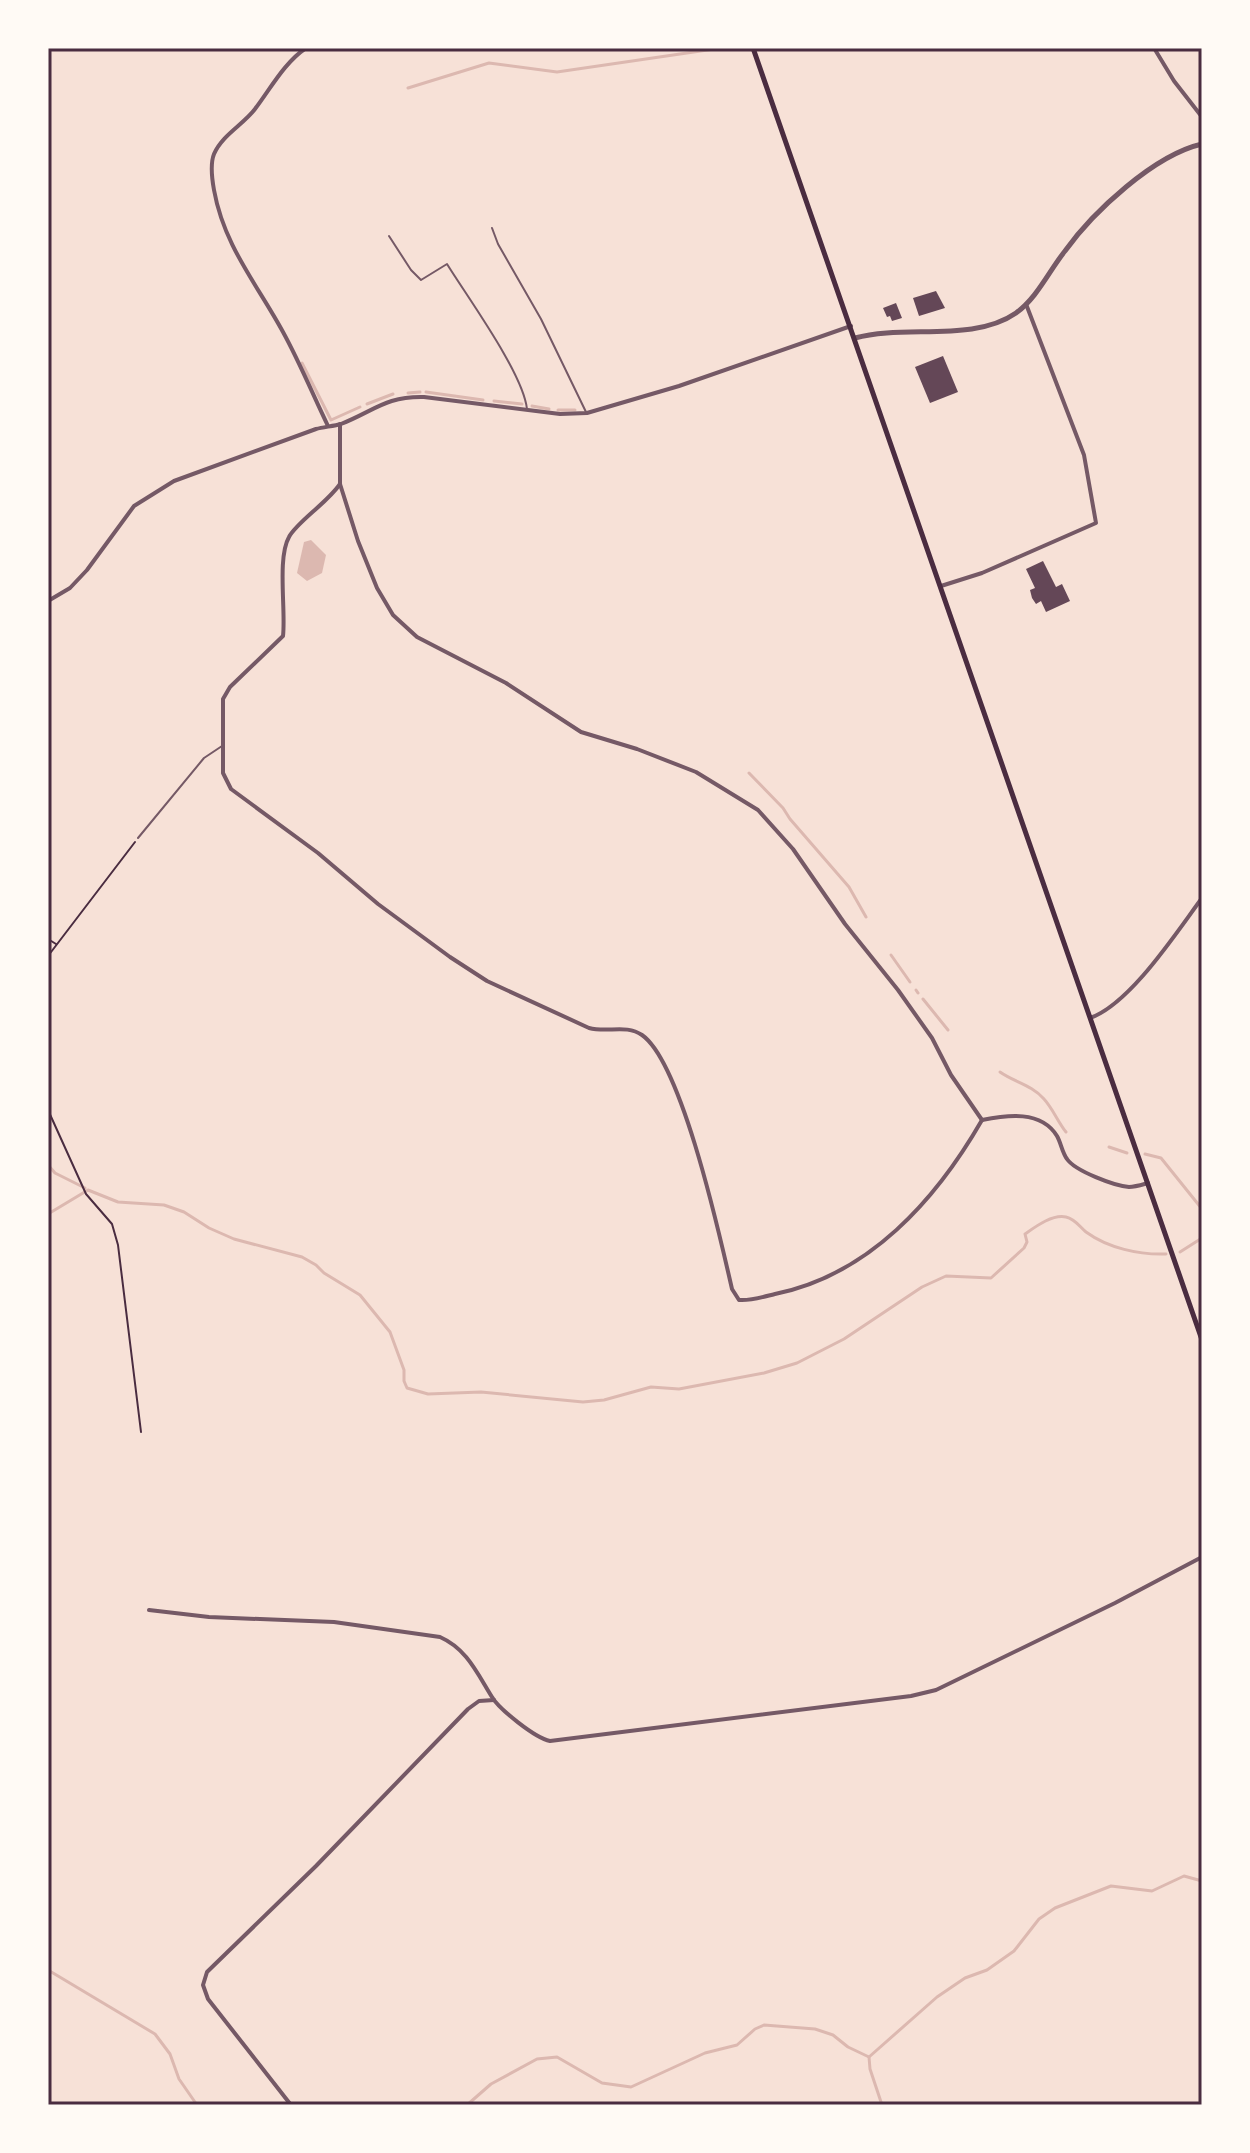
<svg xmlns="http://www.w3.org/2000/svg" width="1250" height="2153" viewBox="0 0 1250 2153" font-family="Figtree,sans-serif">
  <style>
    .water { fill: #dcb8b0 }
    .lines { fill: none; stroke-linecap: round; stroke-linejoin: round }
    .stream { stroke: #dcb8b0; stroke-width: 3 }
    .building { fill: #644757 }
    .path { stroke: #4a2c40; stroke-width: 2 }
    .service { stroke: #755966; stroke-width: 2 }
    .minor { stroke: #755966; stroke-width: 4 }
    .tertiary { stroke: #755966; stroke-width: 5 }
    .secondary { stroke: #4a2c40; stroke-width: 5 }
    .neatline { fill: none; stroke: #4a2c40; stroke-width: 3 }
  </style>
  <rect width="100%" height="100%" fill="#f7e1d7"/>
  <path class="water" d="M311,540l15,15 -4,18 -15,8 -10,-8 7,-31z"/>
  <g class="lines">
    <g class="stream">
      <path d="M408,88l81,-25 68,9 164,-24"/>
      <path d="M302,363l29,57 29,-13"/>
      <path d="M426,392l57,8"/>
      <path d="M408,393l12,-1"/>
      <path d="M494,401l28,3"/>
      <path d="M367,404l26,-10"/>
      <path d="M532,406l17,3"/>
      <path d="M558,410h17"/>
      <path d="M749,773l34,35 7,11 59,68 17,30"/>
      <path d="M891,955l19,27"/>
      <path d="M916,990l2,3"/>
      <path d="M923,999l25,31"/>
      <path d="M1000,1072c14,10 32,13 44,27 9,10 14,23 22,33"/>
      <path d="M1109,1147l18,6"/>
      <path d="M1145,1154l16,4 41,51"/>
      <path d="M48,1165l7,8 30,15"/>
      <path d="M48,1214l40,-24 30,12 46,3 20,7 25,16 25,11 68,18 14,8 8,8 36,22 30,37 14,38v11l3,7 21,6 53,-2 102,10 21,-2 47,-13 28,2 85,-16 33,-10 47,-24 78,-52 24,-11 45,2 33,-30 3,-6 -2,-8c10,-7 27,-20 41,-17 9,2 13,9 20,15 22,16 53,23 80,22"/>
      <path d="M1180,1252l22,-14"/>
      <path d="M48,1970l107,64 15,20 9,25 18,26"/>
      <path d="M869,2057l1,12 12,36"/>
      <path d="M467,2105l24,-21 46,-25 20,-2 45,26 29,4 74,-34 32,-8 18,-16 9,-4 51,4 18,6 15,12 21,10 68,-60 28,-19 22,-8 27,-19 25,-32 16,-11 56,-22 41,5 32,-15 18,5"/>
    </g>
  </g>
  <g class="building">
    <path d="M936,291l9,17 -26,8 -6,-18z"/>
    <path d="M896,303l6,15 -10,3 -2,-5 -3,1 -4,-9z"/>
    <path d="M943,356l15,36 -28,11 -15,-36z"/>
    <path d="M1043,561l13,26 6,-3 8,17 -24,11 -5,-11 -5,3 -4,-6 -2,-8 5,-2 -9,-19z"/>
  </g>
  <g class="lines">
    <g class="path">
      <path d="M48,939l8,5"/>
      <path d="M48,956l87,-114"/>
      <path d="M48,1110l38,84 26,30 6,21 23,187"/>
    </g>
    <g class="service">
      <path d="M492,228l6,16 43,75 45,93"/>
      <path d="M389,236l22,34 10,10 26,-16c21,34 76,109 80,145"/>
      <path d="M138,838l66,-80 18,-12"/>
    </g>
    <g class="minor">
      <path d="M306,48c-22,15 -35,40 -51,61 -11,15 -33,26 -41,45 -4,10 -2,25 0,36 10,56 43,94 69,142 17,31 30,63 45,94"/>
      <path d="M1154,48l20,33 28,36"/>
      <path d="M340,424v60l18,57 19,47 16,27 24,22 89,46 75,49 56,17 59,23 62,38 35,39 52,75 53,66 34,48 19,37 31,45"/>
      <path d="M340,484c-13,19 -43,38 -51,53 -12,21 -3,74 -6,99l-53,51 -7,12v74l8,16 87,64 60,51 72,53 37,24 102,47c19,5 37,-4 53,7 40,28 78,202 90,254l7,11c12,1 24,-3 36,-6 94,-19 161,-94 207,-174"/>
      <path d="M941,586l41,-13 114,-50 -12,-68 -58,-151"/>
      <path d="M48,601l22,-13 17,-18 47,-64 40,-25 142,-52c8,-2 18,-3 25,-5 33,-13 45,-28 83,-27l136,17 27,-1 92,-27 172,-60"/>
      <path d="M1090,1018c40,-14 86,-85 112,-120"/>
      <path d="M982,1120c25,-5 59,-10 75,16 4,7 5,16 10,23 8,12 48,27 62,28 6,0 12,-2 19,-4"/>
      <path d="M149,1610l60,7 125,5 106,15c27,12 37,36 52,60 7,12 43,41 58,44l361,-45 25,-6 179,-87 87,-46"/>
      <path d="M291,2105l-83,-106 -5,-14 4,-13 109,-106 152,-157 11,-8 15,-1"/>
    </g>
    <path class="tertiary" d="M855,338c49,-14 118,5 161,-25 21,-15 33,-42 49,-62 28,-39 89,-96 137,-107"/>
    <path class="secondary" d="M753,48l449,1292"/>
  </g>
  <rect width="1250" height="2153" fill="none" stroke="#fffaf5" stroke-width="100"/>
  <rect x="50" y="50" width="1150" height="2053" class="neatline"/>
</svg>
